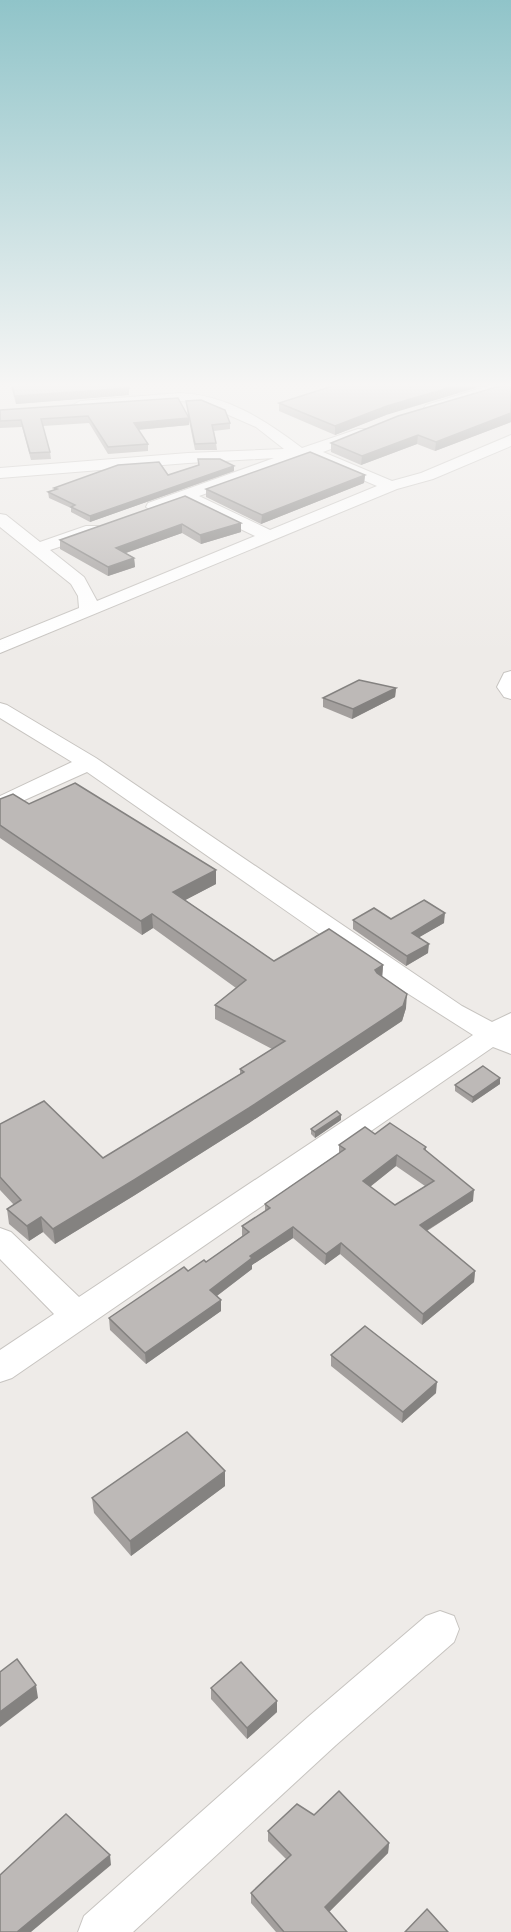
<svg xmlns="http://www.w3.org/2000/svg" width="511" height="1932" viewBox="0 0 511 1932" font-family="'PT Serif',serif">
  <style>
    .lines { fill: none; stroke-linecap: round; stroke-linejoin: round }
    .minor-casing { stroke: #c7c4c0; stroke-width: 2 }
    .minor { fill: #fff; fill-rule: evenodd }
    .wall { fill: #a39f9d; fill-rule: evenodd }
    .shaded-wall { fill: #848280 }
    .building { fill: #bdb9b7; stroke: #848280; stroke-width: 1.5; fill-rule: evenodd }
  </style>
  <rect width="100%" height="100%" fill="#eeebe8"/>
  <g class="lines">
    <defs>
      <g id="minor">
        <path d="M498,383h13v5l-80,24 -7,-4 2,-3z"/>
        <path d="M180,393c47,2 85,27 122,55l56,-19h10l3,3 -3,3 -45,17 69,29 29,-8 90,-38v11l-78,33 -36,10 -397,164v-13l79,-32 -1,-12 -7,-12 -71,-57v-13l6,1 34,27 46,-16h12l3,4 -3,4 -48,16 34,27 13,24 158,-65 -71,-34 -30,10 -8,-5 2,-4 126,-45 -86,5 -188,15v-10l188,-15 96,-4 -28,-22 -57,-25 -19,-1 -100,8 -7,-4 7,-4zM309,457l68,29 -107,44 -71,-34z"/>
        <path d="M511,671v28l-7,-2 -7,-10 7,-14z"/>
        <path d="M0,703l7,2 89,53 366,248 30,16 19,-9v41l-18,-7 -481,331 -12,4v-32l54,-36 -54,-55v-31l11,4 68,65 394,-262 -99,-63 -287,-200 -87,39v-15l72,-34 -72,-44z"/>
        <path d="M440,1611l14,5 5,13 -5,13 -118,103 -203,187h-55l6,-16 224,-199 118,-101z"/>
      </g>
    </defs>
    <use href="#minor" class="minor-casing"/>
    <use href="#minor" class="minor"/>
  </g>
  <g class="wall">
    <path d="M10,383h117l2,12 -113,9z"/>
    <path d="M511,383v39l-76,29 -18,-7 -56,21 -30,-13v-9z"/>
    <path d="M186,401l44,22v6l-16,2 2,12 1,7h-22l-6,-29v4l-51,5 10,14v7l-40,3 -19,-31 -46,3 7,26 1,7 -20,1 -9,-33 -22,1v-18l188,7z"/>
    <path d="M279,403l107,12 -51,20 -56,-24z"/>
    <path d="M198,459l36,12 -144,51 -19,-10v-4l-22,-10 -1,-6 6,-2v-2l114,-13 30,-10z"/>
    <path d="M365,475l-1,8 -103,41 -55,-27v-8z"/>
    <path d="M185,496l56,36 -40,12 -19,-11 -56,20 8,5 1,9 -27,9 -48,-27v-9z"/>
    <path d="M396,688l-1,9 -43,22 -29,-12v-9z"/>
    <path d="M0,799l29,5 187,66v14l-31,16 89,61 109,4 -1,12 24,31 -4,13 -153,102 -114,72 -80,49 -12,-12 -14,9 -20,-17 -2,-15 7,-4 -14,-15v-66l103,34 137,-84v-5l32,-20 -57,-30v-14l21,-17 -83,-60 -11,7 -142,-97z"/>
    <path d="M391,919l53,4 -25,14 9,16 -22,13 -53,-37v-9z"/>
    <path d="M500,1078v6l-28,19 -17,-12v-6z"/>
    <path d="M341,1120l-26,18 -4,-4v-5z"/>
    <path d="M375,1134l51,13v4l47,50 -46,30 48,40 -1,11 -52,43 -82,-71 -15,11 -32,-27 -41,27v4l-35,27 4,15 -75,53 -36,-34 -1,-12 97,-56 36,-26v-10l23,-15v-7l74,-51v-8zM396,1166l29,20 -30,19 -25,-18z"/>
    <path d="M331,1355l105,38 -34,30 -71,-57z"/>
    <path d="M225,1486l-94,70 -37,-43 -2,-15z"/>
    <path d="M211,1688l66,24 -30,27 -36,-40z"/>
    <path d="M314,1815l75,28 -1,10 -59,59 18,20h-71l-25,-29v-10l35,-34 -18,-18v-10z"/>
  </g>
  <g class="shaded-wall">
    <path d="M465,383h27l-106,32 -51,20v-9l52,-20z"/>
    <path d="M129,388v7l-113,9 -1,-8z"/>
    <path d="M511,413v9l-76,29 1,-9z"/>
    <path d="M189,418v7l-55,5v-7z"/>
    <path d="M418,435l-1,9 -56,21 1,-9z"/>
    <path d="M234,466v5l-144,51v-6z"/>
    <path d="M365,475l-1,8 -103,41 1,-9z"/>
    <path d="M241,523v9l-40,12 -1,-9z"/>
    <path d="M182,524v9l-65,23 -1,-8z"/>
    <path d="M134,558l1,9 -27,9v-9z"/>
    <path d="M396,688l-1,9 -43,22 1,-10z"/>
    <path d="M216,870v14l-42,22 -1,-14z"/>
    <path d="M445,913l-1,10 -33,19 1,-9z"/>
    <path d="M152,914l1,14 -11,7 -1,-14z"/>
    <path d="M429,944l-1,9 -22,13 1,-10z"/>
    <path d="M383,965l-1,15 -7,-10z"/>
    <path d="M407,994l-1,14 -4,13 -153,102 -114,72 -80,49 -2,-15z"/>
    <path d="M500,1078v6l-28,19 1,-6z"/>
    <path d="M341,1115v5l-26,18v-6z"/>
    <path d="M397,1155l-1,11 -34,27 1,-12z"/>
    <path d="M474,1190l-1,11 -55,35 2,-11z"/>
    <path d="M41,1217l2,15 -14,9 -2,-15z"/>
    <path d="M293,1227v11l-41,27v4l-42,32v-11l40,-34z"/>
    <path d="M341,1243l-1,11 -15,11 1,-11z"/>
    <path d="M475,1271l-1,11 -52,43 1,-11z"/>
    <path d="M221,1300v11l-75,53 -1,-11z"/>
    <path d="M437,1382l-1,11 -34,30 1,-11z"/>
    <path d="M225,1471v15l-94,70 -1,-15z"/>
    <path d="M36,1685l2,13 -38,29v-15z"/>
    <path d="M277,1701v11l-30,27v-11z"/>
    <path d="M389,1843l-1,10 -64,64 1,-10z"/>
    <path d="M110,1855l1,10 -80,67h-14z"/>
  </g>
  <g class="building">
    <path d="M11,383h116l2,5 -114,8z"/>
    <path d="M342,383h58l10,4 11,-4h44l-78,23 -52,20 -56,-23z"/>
    <path d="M510,383h1v30l-75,29 -18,-7 -56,21 -31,-13 67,-27z"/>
    <path d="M178,398l11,20 -55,5 14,21 -40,3 -20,-31 -47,3 9,33 -20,1 -9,-33 -21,1v-11z"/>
    <path d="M201,400l24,10 5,13 -18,2 4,18 -21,1 -9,-43z"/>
    <path d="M310,452l55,23 -103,40 -56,-26z"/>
    <path d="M198,459h22l14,7 -144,50 -19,-9 4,-2 -27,-13 9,-3 -3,-1 64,-23 41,-3 9,13 31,-10z"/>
    <path d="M185,496l56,27 -41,12 -18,-11 -66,24 18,10 -26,9 -48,-27z"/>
    <path d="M359,680l37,8 -43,21 -30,-11z"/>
    <path d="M75,783l141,87 -43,22 101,69 55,-32 54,36 -8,5 2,3 30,21 -4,12 -154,102 -115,72 -81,49 -12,-12 -14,9 -20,-17 14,-9 -21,-23v-53l44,-23 59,57 141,-86 -4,-3 45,-28 -70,-36 31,-25 -94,-66 -11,7 -141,-96v-26l13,-5 16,10z"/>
    <path d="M424,900l21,13 -33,20 17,11 -22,12 -54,-36 21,-12 17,11z"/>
    <path d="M483,1066l17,12 -27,19 -18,-12z"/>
    <path d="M337,1111l4,4 -26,17 -4,-3z"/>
    <path d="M390,1123l36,24 -2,2 50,41 -54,35 55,46 -52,43 -82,-71 -15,11 -33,-27 -43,29 2,2 -42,32 11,10 -76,53 -36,-35 75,-51 4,4 16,-11 2,2 43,-30 -7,-6 28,-18 -5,-4 80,-55 -6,-4 26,-18 10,7zM397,1155l37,26 -39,24 -32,-24z"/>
    <path d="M365,1326l72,56 -34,30 -72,-57z"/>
    <path d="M187,1432l38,39 -95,70 -38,-43z"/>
    <path d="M17,1659l19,26 -36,27v-40z"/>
    <path d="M241,1662l36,39 -30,27 -36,-40z"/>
    <path d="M339,1791l50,52 -64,64 22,25h-63l-33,-39 40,-38 -23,-24 29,-27 17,11z"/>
    <path d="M66,1814l44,41 -93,77h-17v-57z"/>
    <path d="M427,1909l21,23h-43z"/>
  </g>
  <linearGradient id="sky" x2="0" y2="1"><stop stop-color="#90c4c9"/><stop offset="0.59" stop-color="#f7f6f5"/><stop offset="1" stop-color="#f7f6f5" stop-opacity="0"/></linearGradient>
  <rect width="511" height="653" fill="url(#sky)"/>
</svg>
